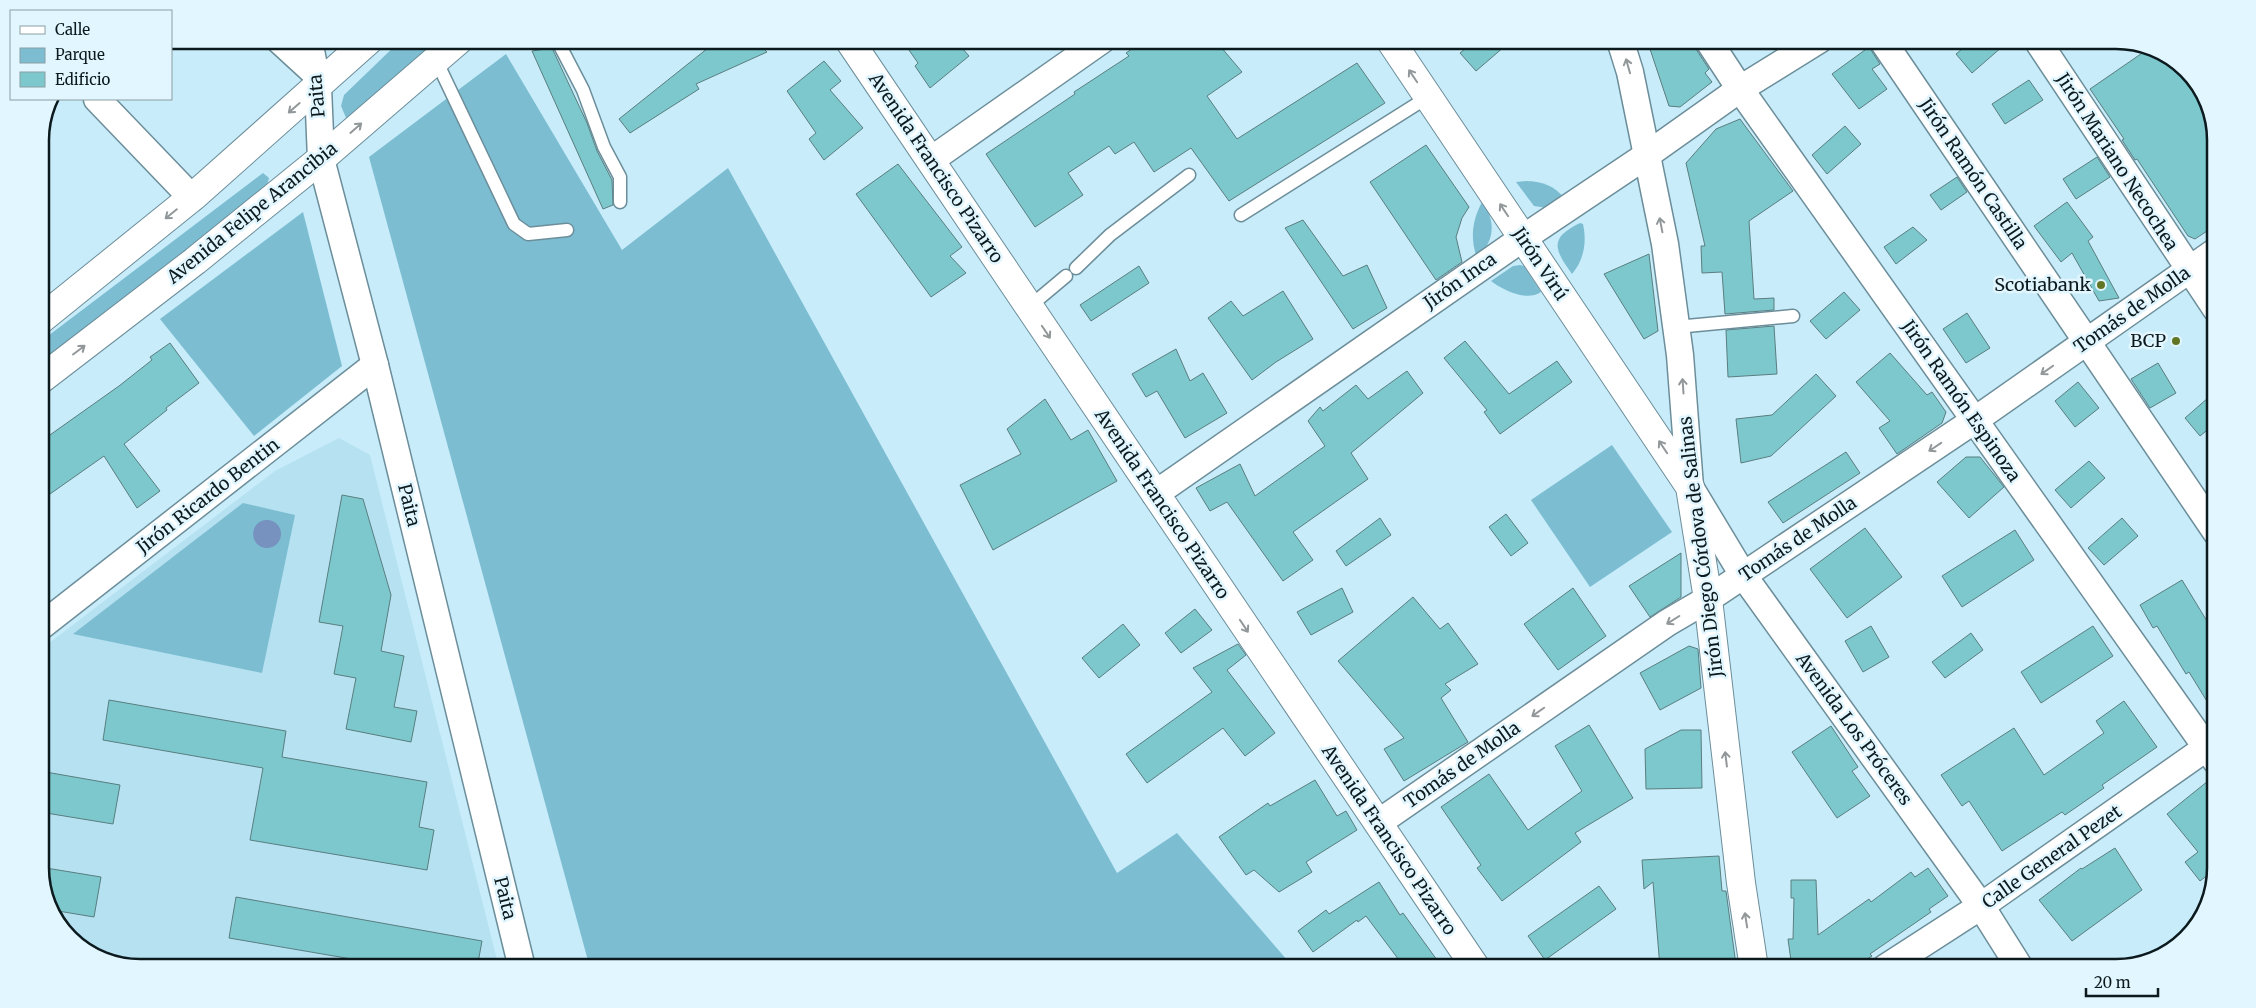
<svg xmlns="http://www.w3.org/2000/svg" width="2256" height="1008" viewBox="0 0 2256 1008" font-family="Merriweather,serif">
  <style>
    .built { fill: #b5e1f1 }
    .green { fill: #7cbdd2 }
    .water { fill: #7792bf }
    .building { fill: #7dc8cd; stroke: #597e80 }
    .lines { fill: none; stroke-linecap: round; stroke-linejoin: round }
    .lane-casing { stroke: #6c8e9a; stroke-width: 15 }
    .street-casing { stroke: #6c8e9a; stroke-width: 29 }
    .secondary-casing { stroke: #6c8e9a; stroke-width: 30 }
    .lane { stroke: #fff; stroke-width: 12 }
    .street { stroke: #fff; stroke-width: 26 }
    .secondary { stroke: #fff; stroke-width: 28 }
    .oneway { stroke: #92989a }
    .poi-dot { fill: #617524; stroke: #e1f6fe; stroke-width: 2 }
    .labels { text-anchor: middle; stroke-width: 5; stroke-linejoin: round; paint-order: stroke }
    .street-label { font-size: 18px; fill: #0c1a1e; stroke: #e1f6fe }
    .poi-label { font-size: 18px; fill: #0c1a1e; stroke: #e1f6fe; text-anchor: end }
    .rim { fill: none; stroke: #0c1a1e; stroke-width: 2.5 }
  </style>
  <rect width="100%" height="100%" fill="#c8ecf9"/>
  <path class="built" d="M339,438l31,17 129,513h-359l-39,-8 -44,-36 -17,-49v-225l235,-179z"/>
  <g class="green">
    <path d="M401,40h36l-90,80 -6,-14 3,-11z"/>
    <path d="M506,54l116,196 106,-82 389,705 60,-40 117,135h-704l-221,-811z"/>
    <path d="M263,173l6,5 -3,11 -226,174v-21z"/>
    <path d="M1526,181c15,0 29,5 38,17l-17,10 -13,-2 -18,-24z"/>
    <path d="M1482,202c15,20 12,40 -5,56 -7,-20 -5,-37 5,-56z"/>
    <path d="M303,212l39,154 -88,70 -94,-117z"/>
    <path d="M1580,223l3,1c4,18 1,36 -11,50 -18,-25 -23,-36 8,-51z"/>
    <path d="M1520,265l4,1 17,26c-15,10 -38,-2 -50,-11l22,-15z"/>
    <path d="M1612,445l60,87 -82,55 -59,-87z"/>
    <path d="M243,503l52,12 -33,158 -189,-39z"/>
  </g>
  <circle class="water" cx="267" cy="534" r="14"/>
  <g class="building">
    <path d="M718,40h37l12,12 -71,32 3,5 -69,44 -11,-14z"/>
    <path d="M902,40h53l14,16 -39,32 -15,-22 3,-3z"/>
    <path d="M1145,40h70l27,32 -35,24 30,43 120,-76 28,40 -156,98 -38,-53 -37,24 -20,-30 -19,12 -6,-8 -41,27 15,22 -48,32 -49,-73 89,-60 -1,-2 55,-36 -3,-3z"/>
    <path d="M1476,40h36l-36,31 -16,-18z"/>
    <path d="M1647,40h43l19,29 -4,4 7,9 -32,25 -11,-1z"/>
    <path d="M1900,40h16l-11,7z"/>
    <path d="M1973,40h37l-38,33 -16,-19z"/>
    <path d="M1869,47l11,17 -8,5 15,20 -28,20 -27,-35z"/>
    <path d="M2151,47l4,1 44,36 17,50v91l-21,14 -7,-3 -51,-77 -2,1 -13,-20 2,-1 -34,-50z"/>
    <path d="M552,48l35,75 10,28 15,29 1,25 -10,4 -71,-158z"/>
    <path d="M824,61l17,20 -11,9 33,38 -39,32 -15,-21 7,-6 -29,-42z"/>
    <path d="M2029,80l14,20 -38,24 -13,-20z"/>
    <path d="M1740,119l53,72 -44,30 5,78 20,-1v12l-49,4 -3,-42 -20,1 -1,-27h4l-19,-83 30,-34z"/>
    <path d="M1845,126l16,18 -34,30 -15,-19z"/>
    <path d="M1426,145l43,62 -7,11 -6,19 6,25 -26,18 -66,-98z"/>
    <path d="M2097,157l13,20 -34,22 -13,-20z"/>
    <path d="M898,164l64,83 -12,9 16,17 -35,24 -75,-103z"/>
    <path d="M1957,177l10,15 -26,18 -11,-15z"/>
    <path d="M2067,202l26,35 -5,4 31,57 -20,3 -27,-48 -11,9 -27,-36z"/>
    <path d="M1303,220l40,56 24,-11 20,43 -34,21 -68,-101z"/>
    <path d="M1913,227l14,13 -31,24 -12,-17z"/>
    <path d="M1649,254l9,77 -14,8 -40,-65z"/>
    <path d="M1139,266l10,17 -58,38 -11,-16z"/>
    <path d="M1283,291l30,48 -37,23 -24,18 -44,-62 23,-17 12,15z"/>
    <path d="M1844,292l16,18 -34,29 -16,-18z"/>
    <path d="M1967,313l23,35 -24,15 -23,-34z"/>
    <path d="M1774,326l3,48 -49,3 -2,-47z"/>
    <path d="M1465,341l44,53 48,-33 15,21 -72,52 -16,-22 3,-2 -43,-52z"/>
    <path d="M170,343l29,40 -33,25 1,2 -43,34 36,47 -23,17 -33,-52 -64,45v-59l79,-56 33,-26 -2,-3z"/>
    <path d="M1176,349l14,32 13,-8 24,40 -42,25 -28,-47 -11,6 -14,-23z"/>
    <path d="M1890,353l37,42 5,-3 14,20 -4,11 -45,31 -18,-26 11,-7 -34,-39z"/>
    <path d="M2158,363l18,30 -26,15 -19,-29z"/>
    <path d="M1407,371l16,22 -72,60 17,26 -75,53 20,28 -30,21 -56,-79 -17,9 -14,-23 44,-24 15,32 70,-50 -17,-25 12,-14 3,4 33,-26 12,14z"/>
    <path d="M1816,374l20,22 -65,60 -30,7 -5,-44 36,-4z"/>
    <path d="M2078,382l21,26 -24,19 -20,-26z"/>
    <path d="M2216,391v32l-16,13 -15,-18z"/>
    <path d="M1045,399l26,41 17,-10 29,51 -124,69 -33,-65 61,-31 -14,-25z"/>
    <path d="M1846,452l14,21 -77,50 -15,-21z"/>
    <path d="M1966,457h14l24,30 -35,31 -32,-36z"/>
    <path d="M2089,461l16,17 -34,30 -16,-18z"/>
    <path d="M342,495l21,4 28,96 -10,56 23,5 -10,51 23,4 -6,31 -65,-13 10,-51 -22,-4 9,-48 -24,-4z"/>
    <path d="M1506,514l22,29 -17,13 -22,-29z"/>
    <path d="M1380,518l11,17 -45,31 -10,-15z"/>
    <path d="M2122,518l16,18 -34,29 -16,-17z"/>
    <path d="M1865,528l37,49 -55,41 -37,-49z"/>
    <path d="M2015,530l19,30 -72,47 -20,-31z"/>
    <path d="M1681,553v44l-31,20 -21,-31z"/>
    <path d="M2182,580l34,56v80l-27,-44 -3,2 -29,-48 -4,2 -13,-23z"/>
    <path d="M1342,588l11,24 -42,23 -14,-23z"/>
    <path d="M1573,588l33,48 -48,34 -34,-46z"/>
    <path d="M1413,597l27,32 8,-6 30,41 -33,20 6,6 -10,8 27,44 -64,39 -20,-32 20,-11 -66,-77z"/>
    <path d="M1195,609l17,21 -31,23 -16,-20z"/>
    <path d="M1123,624l17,21 -41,33 -17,-20z"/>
    <path d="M1871,626l18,31 -26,15 -18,-31z"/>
    <path d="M2093,626l20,30 -72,47 -20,-31z"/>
    <path d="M1971,633l12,17 -38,28 -13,-16z"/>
    <path d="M1238,644l8,11 -19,15 48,63 -30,23 -22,-28 -76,55 -21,-29 86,-62 -19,-24z"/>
    <path d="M1689,646l9,3 3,39 -41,22 -20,-37z"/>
    <path d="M109,700l177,31 -4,26 145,25 -8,45 15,3 -7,40 -177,-30 13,-72 -160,-28z"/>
    <path d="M2124,701l33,46 -55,38 2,3 -39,27 -3,-3 -60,39 -33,-50 -7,5 -21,-31 73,-47 30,47 60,-42 -8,-12z"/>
    <path d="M1589,725l44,73 -58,35 6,9 -79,59 -25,-33 4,-3 -40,-58 48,-33 39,56 54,-39 -27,-45z"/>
    <path d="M1831,726l27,41 -6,4 18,25 -33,22 -45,-66z"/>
    <path d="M1681,730h20l1,58 -56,1 -1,-40z"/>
    <path d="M40,771l80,14 -7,39 -73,-12z"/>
    <path d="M1315,780l22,36 9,-5 11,19 -51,32 6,10 -33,20 -25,-22 -8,5 -27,-38 49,-34 2,3z"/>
    <path d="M2208,781l8,10v77l-1,6 -2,-3 -13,10 -15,-19 13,-10 -31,-38z"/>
    <path d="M2115,848l27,42 -70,51 -33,-41 42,-32 1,1z"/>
    <path d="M1719,856l3,35h4l10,74 -31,3h-45l-7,-86 -9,7 -2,-29z"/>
    <path d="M40,867l61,10 -7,40 -42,-7 -12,-35z"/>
    <path d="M1928,868l20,28 -19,13 2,3 -61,42 2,2 -19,12h-61l-4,-29h5l1,-41h-3v-18h25l2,55 51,-36 2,3 40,-30 4,5z"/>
    <path d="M1379,882l21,33 3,-2 34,47 -14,8h-18l-39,-52 -8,6 -1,-2 -44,32 -15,-21 28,-21 3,4z"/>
    <path d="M1599,886l17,23 -71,51 -17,-24z"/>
    <path d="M236,897l246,44 -5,27h-73l-175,-30z"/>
  </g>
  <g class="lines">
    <defs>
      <g id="lane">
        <path d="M557,40l26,50 21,57 16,30v25"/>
        <path d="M436,60l78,164 14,10 39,-4"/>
        <path d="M1241,215l187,-118"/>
        <path d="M1076,268l34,-33 79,-60"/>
        <path d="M1029,307l37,-31"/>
        <path d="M1676,327l117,-11"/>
      </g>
      <g id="street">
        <path d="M279,40l36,33"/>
        <path d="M309,40l9,47 3,72 54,206 147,603"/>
        <path d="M1620,40l10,32 35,172 15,111 10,132 53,88 238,331 39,62"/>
        <path d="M1708,40l32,49 476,672"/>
        <path d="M1882,40l334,492"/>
        <path d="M2037,40l179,269"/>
        <path d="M97,99l95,99"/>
        <path d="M931,160l171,-120"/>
        <path d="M1155,494l368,-256 124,-83 93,-66 79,-49"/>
        <path d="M40,627l335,-262"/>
        <path d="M1378,823l289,-200 41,-24 267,-179 241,-169"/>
        <path d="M1885,968l96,-62 235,-165"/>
      </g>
      <g id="secondary">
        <path d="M849,40l627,928"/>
        <path d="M1390,40l300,447 18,112 33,284 13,85"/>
        <path d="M40,320l155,-125 174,-155"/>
        <path d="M40,380l155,-119 126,-102 138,-119"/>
      </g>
    </defs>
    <use href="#lane" class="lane-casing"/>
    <use href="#street" class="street-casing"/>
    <use href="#secondary" class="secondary-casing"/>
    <use href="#lane" class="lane"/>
    <use href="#street" class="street"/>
    <use href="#secondary" class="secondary"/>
  </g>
  <defs><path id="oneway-shaft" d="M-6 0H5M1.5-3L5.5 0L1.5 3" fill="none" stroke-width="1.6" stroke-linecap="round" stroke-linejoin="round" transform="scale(1.25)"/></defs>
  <g class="oneway">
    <use href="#oneway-shaft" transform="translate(1628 66) rotate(-106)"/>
    <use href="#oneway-shaft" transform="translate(1413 76) rotate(-124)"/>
    <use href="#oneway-shaft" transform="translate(294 108) rotate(139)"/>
    <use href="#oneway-shaft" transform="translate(356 128) rotate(-41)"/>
    <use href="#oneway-shaft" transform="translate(1504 210) rotate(-124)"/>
    <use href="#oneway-shaft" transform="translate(171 214) rotate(141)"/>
    <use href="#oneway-shaft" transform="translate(1661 225) rotate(-101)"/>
    <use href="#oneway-shaft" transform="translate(1046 332) rotate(56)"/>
    <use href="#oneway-shaft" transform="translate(79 350) rotate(-37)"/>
    <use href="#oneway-shaft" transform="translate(2047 370) rotate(145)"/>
    <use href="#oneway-shaft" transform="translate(1683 386) rotate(-94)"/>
    <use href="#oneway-shaft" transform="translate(1663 447) rotate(-124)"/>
    <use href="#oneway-shaft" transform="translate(1935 447) rotate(146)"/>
    <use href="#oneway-shaft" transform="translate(1673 620) rotate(148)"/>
    <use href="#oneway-shaft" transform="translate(1244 626) rotate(56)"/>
    <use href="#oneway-shaft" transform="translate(1538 712) rotate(145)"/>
    <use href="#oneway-shaft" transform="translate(1726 759) rotate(-97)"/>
    <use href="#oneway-shaft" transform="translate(1746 920) rotate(-99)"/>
  </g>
  <g class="poi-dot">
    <circle cx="2101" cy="285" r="5"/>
    <circle cx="2176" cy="341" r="5"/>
  </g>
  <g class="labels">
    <g class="street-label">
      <text transform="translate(317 96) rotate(-95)" y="6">Paita</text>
      <text transform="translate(2117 162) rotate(57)" y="6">Jirón Mariano Necochea</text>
      <text transform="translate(936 168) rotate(56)" y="6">Avenida Francisco Pizarro</text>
      <text transform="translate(1973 174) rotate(56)" y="6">Jirón Ramón Castilla</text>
      <text transform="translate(252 213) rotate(-39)" y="6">Avenida Felipe Arancibia</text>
      <text transform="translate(1540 264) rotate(56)" y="6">Jirón Virú</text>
      <text transform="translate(1460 281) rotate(-35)" y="6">Jirón Inca</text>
      <text transform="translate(2132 310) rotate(-35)" y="6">Tomás de Molla</text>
      <text transform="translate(1961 401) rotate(55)" y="6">Jirón Ramón Espinoza</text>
      <text transform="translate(208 496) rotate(-38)" y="6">Jirón Ricardo Bentin</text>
      <text transform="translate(1162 504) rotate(56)" y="6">Avenida Francisco Pizarro</text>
      <text transform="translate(409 505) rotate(76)" y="6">Paita</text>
      <text transform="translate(1798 539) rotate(-34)" y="6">Tomás de Molla</text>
      <text transform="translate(1701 547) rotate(-97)" y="6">Jirón Diego Córdova de Salinas</text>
      <text transform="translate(1854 729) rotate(54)" y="6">Avenida Los Próceres</text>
      <text transform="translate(1462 765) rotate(-35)" y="6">Tomás de Molla</text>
      <text transform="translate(1389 840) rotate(56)" y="6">Avenida Francisco Pizarro</text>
      <text transform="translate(2052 857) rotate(-35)" y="6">Calle General Pezet</text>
      <text transform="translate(505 898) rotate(76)" y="6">Paita</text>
    </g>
    <g class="poi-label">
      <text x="2091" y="291">Scotiabank</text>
      <text x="2166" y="347">BCP</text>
    </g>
  </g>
  <path d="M0 0H2256V1008H0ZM140 49H2116A91 91 0 0 1 2207 140V868A91 91 0 0 1 2116 959H140A91 91 0 0 1 49 868V140A91 91 0 0 1 140 49Z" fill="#e1f6fe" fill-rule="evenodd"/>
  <path class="rim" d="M140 49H2116A91 91 0 0 1 2207 140V868A91 91 0 0 1 2116 959H140A91 91 0 0 1 49 868V140A91 91 0 0 1 140 49Z"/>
  <rect x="10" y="10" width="162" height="90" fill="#e1f6fe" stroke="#8c9ea4"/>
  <rect x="20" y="26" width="25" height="8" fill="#ffffff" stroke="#8c9ea4"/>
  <text x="55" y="35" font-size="15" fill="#0c1a1e">Calle</text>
  <rect x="20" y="48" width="25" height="15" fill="#7cbdd2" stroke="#8c9ea4"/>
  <text x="55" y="60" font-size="15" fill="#0c1a1e">Parque</text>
  <rect x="20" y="72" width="25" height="15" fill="#7dc8cd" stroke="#8c9ea4"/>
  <text x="55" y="85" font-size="15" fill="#0c1a1e">Edificio</text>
  <path d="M2086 988v8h72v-8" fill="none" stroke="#0c1a1e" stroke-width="2.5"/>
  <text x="2094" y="988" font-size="15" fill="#0c1a1e" stroke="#e1f6fe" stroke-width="4" paint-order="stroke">20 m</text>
</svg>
